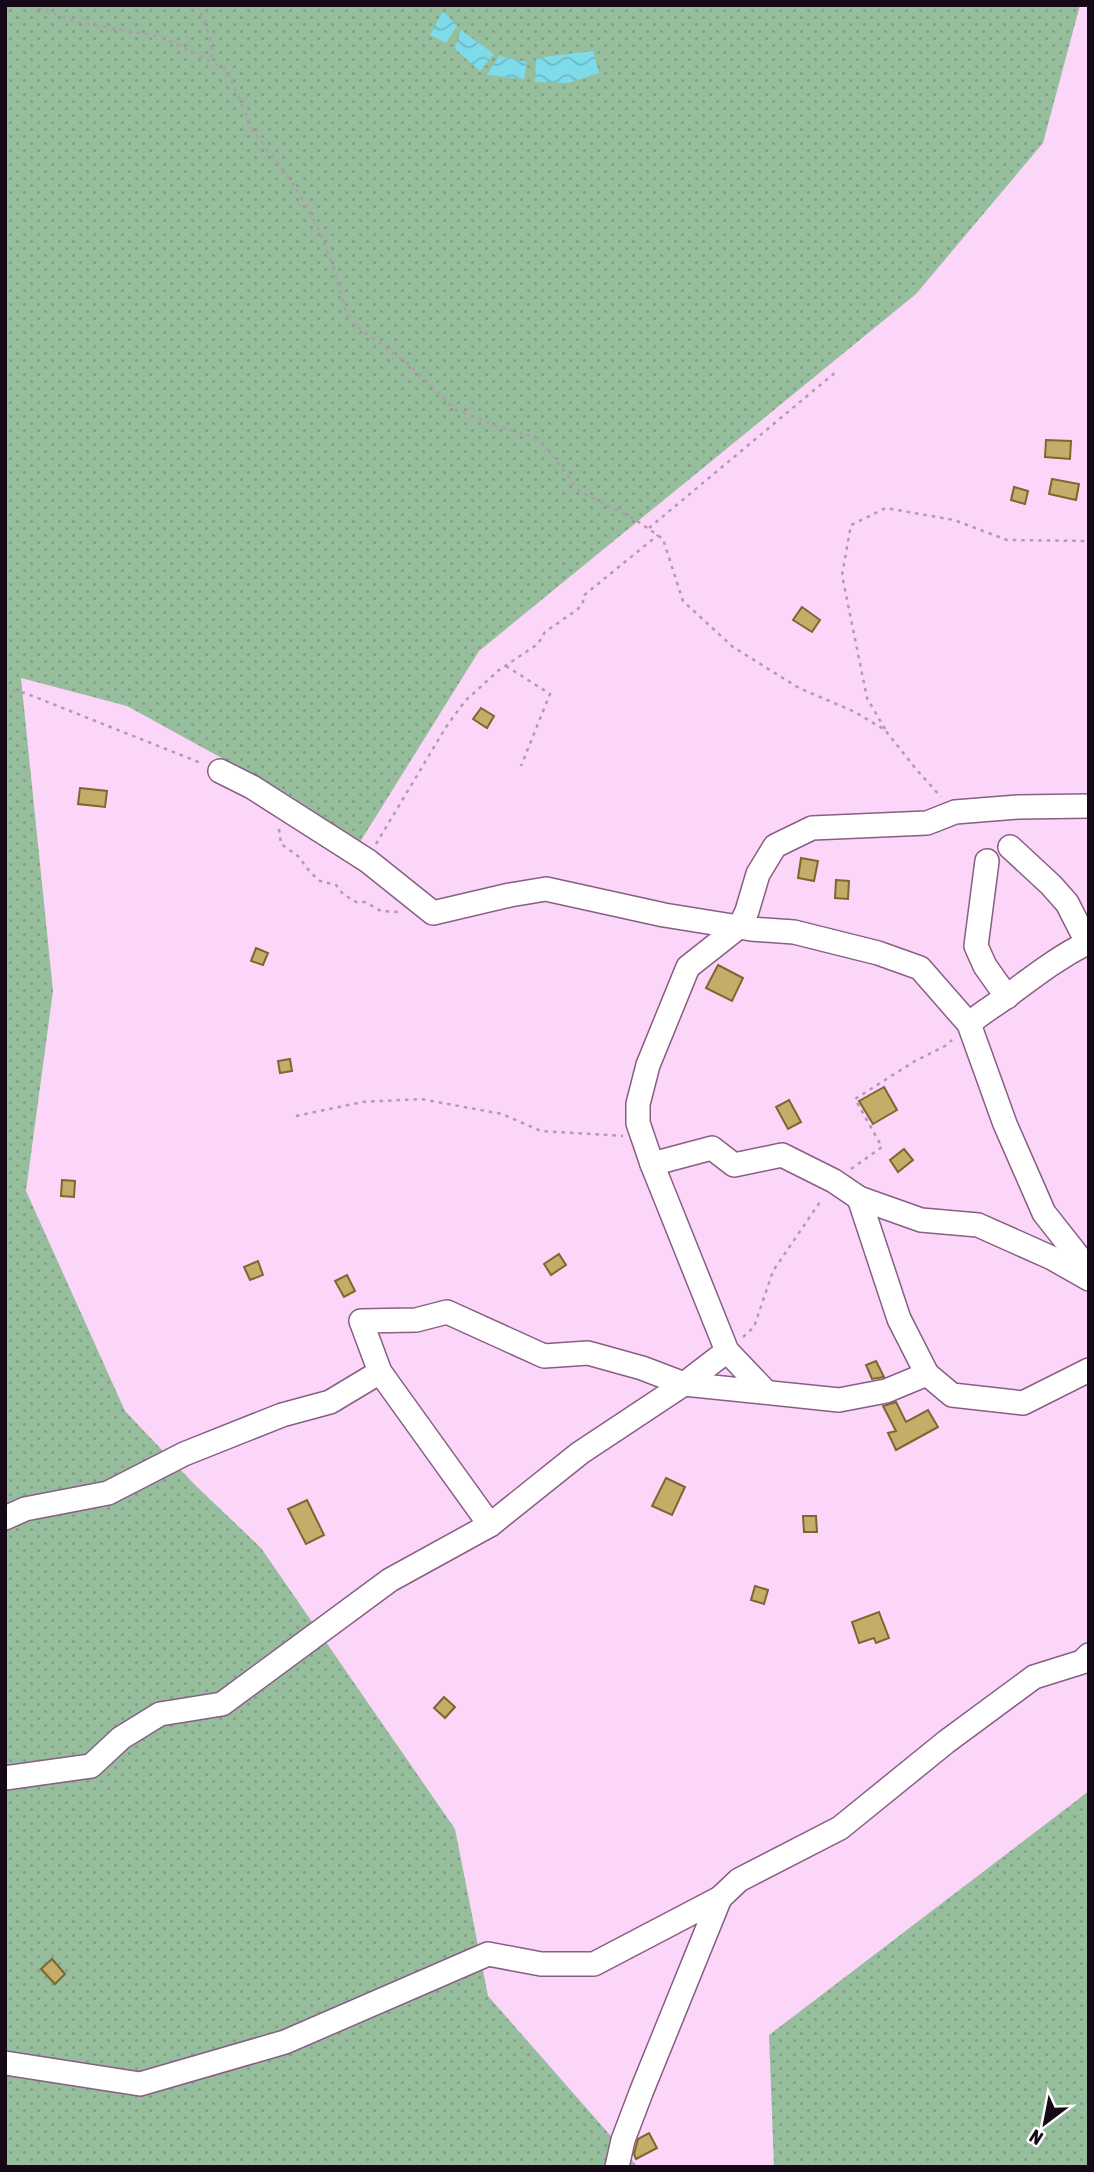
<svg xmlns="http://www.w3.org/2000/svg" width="1094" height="2172" viewBox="0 0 1094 2172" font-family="'Asap Condensed',sans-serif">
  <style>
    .grass { fill: url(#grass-dots) }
    .water { fill: url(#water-waves) }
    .building { fill: #c5ac69; stroke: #7c6730; stroke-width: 2 }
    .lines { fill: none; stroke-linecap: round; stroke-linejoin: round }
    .minor-casing { stroke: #885e85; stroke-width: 26 }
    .path { stroke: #b697b4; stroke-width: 2.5; stroke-dasharray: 3.5 5; stroke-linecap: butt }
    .minor { stroke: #fff; stroke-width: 23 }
  </style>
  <defs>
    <pattern id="grass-dots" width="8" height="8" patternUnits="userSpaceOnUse" patternTransform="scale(1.75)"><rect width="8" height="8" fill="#97be9c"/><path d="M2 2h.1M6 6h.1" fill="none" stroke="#81a286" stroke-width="1.8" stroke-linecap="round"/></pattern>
    <pattern id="water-waves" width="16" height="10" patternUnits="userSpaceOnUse" patternTransform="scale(1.75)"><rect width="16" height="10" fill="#7edbea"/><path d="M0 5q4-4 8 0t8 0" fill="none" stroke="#6cbac8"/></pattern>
  </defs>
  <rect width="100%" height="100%" fill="#fcd6f9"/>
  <g class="grass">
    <path d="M5,5h1075l-37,138 -127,151 -437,357 -119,191 -71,-47 -162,-89 -106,-28 32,313 -27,200 99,220 70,74 66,63 194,281 33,167 150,171h-633z"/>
    <path d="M1089,1791v376h-315l-5,-132z"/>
  </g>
  <g class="water">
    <path d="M443,11l14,15 -11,17 -16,-8z"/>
    <path d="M461,30l33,24 -14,17 -25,-22z"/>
    <path d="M593,51l6,22 -31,10 -33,-1 1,-24z"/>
    <path d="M499,56l28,6 -3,17 -37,-4z"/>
  </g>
  <g class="building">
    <path d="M1046,440l25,1 -1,18 -25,-2z"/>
    <path d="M1052,479l27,5 -3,16 -27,-6z"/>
    <path d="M1014,487l14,4 -3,13 -14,-4z"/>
    <path d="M802,607l18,13 -8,12 -19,-12z"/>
    <path d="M481,708l13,8 -7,12 -14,-9z"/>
    <path d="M80,788l27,3 -2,16 -27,-3z"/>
    <path d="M801,858l17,3 -4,20 -16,-3z"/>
    <path d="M836,880l13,1 -1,18 -13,-1z"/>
    <path d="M256,948l12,5 -5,12 -12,-4z"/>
    <path d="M718,965l25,13 -11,23 -26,-13z"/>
    <path d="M290,1059l2,12 -12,2 -2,-12z"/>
    <path d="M884,1087l13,23 -24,14 -14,-23z"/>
    <path d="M789,1100l12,22 -13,7 -12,-22z"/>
    <path d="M904,1149l9,11 -15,12 -8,-12z"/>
    <path d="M62,1180l13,1 -1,16 -13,-1z"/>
    <path d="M559,1254l7,11 -15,10 -7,-11z"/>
    <path d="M258,1261l5,14 -13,5 -6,-13z"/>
    <path d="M347,1275l8,16 -11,6 -9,-16z"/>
    <path d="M876,1361l8,16 -12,2 -6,-14z"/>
    <path d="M896,1402l10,20 22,-12 10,17 -42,23 -8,-17 8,-2 -13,-25z"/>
    <path d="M666,1478l19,9 -13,28 -20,-9z"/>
    <path d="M307,1500l17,35 -18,9 -18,-35z"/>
    <path d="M803,1516h13l1,16h-13z"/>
    <path d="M755,1586l13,4 -4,14 -13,-4z"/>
    <path d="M879,1612l10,26 -13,5 -2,-5 -15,5 -7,-21z"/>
    <path d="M444,1697l11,10 -10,11 -11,-10z"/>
    <path d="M52,1959l13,15 -10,10 -14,-15z"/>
    <path d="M649,2133l8,15 -21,11 -2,-5 4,-15z"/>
  </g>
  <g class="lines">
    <defs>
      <g id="minor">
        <path d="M220,771l32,16 116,74 65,52 77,-18 36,-6 118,26 87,14 43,3 84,21 42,15 49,56 36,100 39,89 45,57"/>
        <path d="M1010,847l41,38 16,18 20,39"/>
        <path d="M987,861l-11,85 9,20 22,31"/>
        <path d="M969,1024c13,-12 27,-19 41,-30 27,-20 49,-37 79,-52"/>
        <path d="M652,1164l60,-16 22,17 48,-10 52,26 25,17 62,22 57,5 74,33 37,21"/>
        <path d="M859,1198l40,121 28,55"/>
        <path d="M766,1392l-39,-41 -75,-187 -14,-41v-19l10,-39 40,-98 52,-41 7,-15 11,-37 17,-28 37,-18 115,-5 28,-11 63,-5 71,-1"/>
        <path d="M5,1518l20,-9 83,-16 76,-39 98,-39 48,-13 50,-30"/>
        <path d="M490,1525l-110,-153 -19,-51 55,-1 31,-8 97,44 44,-3 54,15 42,16 155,16 47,-9 41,-17 25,21 71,8 66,-33"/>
        <path d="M5,1778l86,-12 30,-28 39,-24 62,-10 168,-124 100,-55 90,-72 104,-69 43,-33"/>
        <path d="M5,2063l135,21 145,-42 203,-88 53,10h53l126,-66"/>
        <path d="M617,2167l6,-27 19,-50 78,-192 19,-18 101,-52 106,-86 88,-65 48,-15 7,-7"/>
      </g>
    </defs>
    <use href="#minor" class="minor-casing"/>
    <g class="path">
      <path d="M30,5l46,17 86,15 64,32 28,63 40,53 22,39 17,43 16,54 61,44 44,44 48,19 37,10 40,53 54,27 30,21 20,62 50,46 66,41 56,24 30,18 31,39 25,28"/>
      <path d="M198,5l13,37 1,20"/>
      <path d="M649,528l188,-157"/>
      <path d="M506,666l44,28 -29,72"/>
      <path d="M5,688l20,5 176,70"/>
      <path d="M885,729l-18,-31 -25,-123 9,-50 35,-17 68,12 53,20 82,1"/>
      <path d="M279,829l2,15 17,12 12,16 10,9 16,4 7,9 13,8h9l16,9 17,1"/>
      <path d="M376,844l70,-117 19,-26 34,-31 39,-26 7,-12 33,-23 5,-7v-6l75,-61"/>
      <path d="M296,1116l66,-14 59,-3 81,15 39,17 82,5"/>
      <path d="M851,1169l31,-22 -27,-48 60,-38 30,-15 7,-6"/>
      <path d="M743,1337l11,-10 19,-56 49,-72"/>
    </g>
    <use href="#minor" class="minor"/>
  </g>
  <rect width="1094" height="2172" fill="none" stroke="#170817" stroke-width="14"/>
  <g transform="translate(1045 2123) rotate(212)" stroke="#ffffff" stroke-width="5" paint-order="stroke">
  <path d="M0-5L12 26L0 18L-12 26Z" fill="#170817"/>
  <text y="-10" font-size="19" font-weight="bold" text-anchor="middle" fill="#170817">N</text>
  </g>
</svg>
